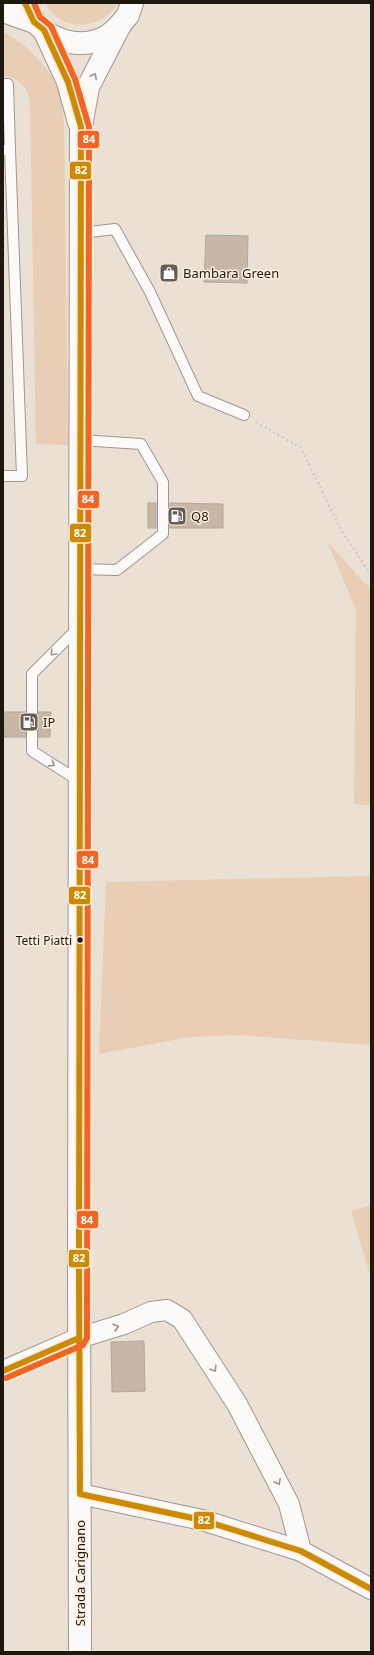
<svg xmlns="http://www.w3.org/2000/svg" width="374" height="1655" viewBox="0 0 374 1655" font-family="'Noto Sans',sans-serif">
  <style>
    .green { fill: #e7ceb4 }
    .building { fill: #c7b7a5; stroke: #b0a79e }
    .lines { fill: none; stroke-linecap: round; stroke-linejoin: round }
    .lane-casing { stroke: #9f978e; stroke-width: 12 }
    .street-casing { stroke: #9f978e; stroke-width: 22 }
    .secondary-casing { stroke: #9f978e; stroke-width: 24 }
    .path { stroke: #cdcbc7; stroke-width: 2.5; stroke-dasharray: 2 3; stroke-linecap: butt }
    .lane { stroke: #fcfaf9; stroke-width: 10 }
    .street { stroke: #fcfaf9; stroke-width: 20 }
    .secondary { stroke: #fcfaf9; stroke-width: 22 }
    .bus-1-casing { stroke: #feeedd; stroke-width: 9 }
    .bus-2-casing { stroke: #feeedd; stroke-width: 9 }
    .bus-1 { stroke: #cc8a03; stroke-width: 6 }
    .bus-2 { stroke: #f26522; stroke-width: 6 }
    .oneway { stroke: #999491 }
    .bus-dot { fill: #1f1811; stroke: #feeedd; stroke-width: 1.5 }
    .labels { text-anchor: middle; stroke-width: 3; stroke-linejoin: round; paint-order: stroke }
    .bus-label { font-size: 12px; fill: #1f1811; stroke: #feeedd; text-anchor: end }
    .poi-label { font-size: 13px; fill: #1f1811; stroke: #feeedd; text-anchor: start }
    .street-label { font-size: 13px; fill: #1f1811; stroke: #feeedd }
    .line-badge { stroke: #feeedd; stroke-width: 1.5 }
    .badge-label { font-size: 11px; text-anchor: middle; font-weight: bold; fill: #fff }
  </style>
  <rect width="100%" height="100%" fill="#ebe0d4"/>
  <g class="green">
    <path d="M45,3h73c-17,28 -57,30 -73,0z"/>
    <path d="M3,32c26,13 53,41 59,70 1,8 1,15 2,22l4,321 -32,-1 -6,-341c-2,-15 -10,-26 -27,-27z"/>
    <path d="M327,541l36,41 8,5v219l-17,-2 2,-194z"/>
    <path d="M371,876v169l-133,-10 -48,2 -91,17 7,-172z"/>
    <path d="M371,1205v73l-20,-67z"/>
  </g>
  <g class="building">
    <path d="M206,235l42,1 -1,47 -43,-1z"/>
    <rect x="148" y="503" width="8" height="25"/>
    <path d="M170,503l53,1v24h-53z"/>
    <path d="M3,712h23v25h-22z"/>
    <path d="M38,712h13l-1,25h-12z"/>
    <path d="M144,1341l1,50 -33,1 -1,-50z"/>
  </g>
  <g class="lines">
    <defs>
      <g id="lane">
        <path d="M3,84h5l2,66"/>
        <path d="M3,150h7l12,326h-19"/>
        <path d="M81,233l34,-4 35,63 48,104 46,19"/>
        <path d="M80,569l37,1 46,-36v-52l-22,-38 -61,-4"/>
        <path d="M79,627l-47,47v77l47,30"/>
      </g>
      <g id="street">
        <path d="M3,1371l76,-33 45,-14 27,-12 16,-2 15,9 55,85 52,100 12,47"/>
        <path d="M80,1494l122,26 99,31 70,38"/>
      </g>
      <g id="secondary">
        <path d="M25,3c11,33 49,50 81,34 5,-3 10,-8 14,-12"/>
        <path d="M3,11l31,11"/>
        <path d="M44,30l24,52 11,40"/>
        <path d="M80,1652l-1,-384 2,-1141 7,-40 32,-62 8,-10 4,-12"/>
      </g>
    </defs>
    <use href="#lane" class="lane-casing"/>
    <use href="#street" class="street-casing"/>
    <use href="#secondary" class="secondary-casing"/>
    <path class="path" d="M256,422l45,26 40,82 30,45"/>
    <use href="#lane" class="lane"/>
    <use href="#street" class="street"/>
    <use href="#secondary" class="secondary"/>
    <defs>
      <g id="bus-1">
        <path d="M25,3l9,19 10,8 24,52 13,45 -2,1141 1,226 122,26 99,31 70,38"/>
        <path d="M3,1371l76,-33"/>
      </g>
      <path id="bus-2" d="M6,1378l77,-33 4,-7 2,-1211 -14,-48 -24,-53 -11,-9 -6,-14"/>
    </defs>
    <use href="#bus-1" class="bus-1-casing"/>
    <use href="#bus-2" class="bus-2-casing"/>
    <use href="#bus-1" class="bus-1"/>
    <use href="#bus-2" class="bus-2"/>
  </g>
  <defs><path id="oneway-chevron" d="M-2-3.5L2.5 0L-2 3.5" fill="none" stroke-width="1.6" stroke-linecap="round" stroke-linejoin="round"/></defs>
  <g class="oneway">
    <use href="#oneway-chevron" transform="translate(94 76) rotate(-63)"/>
    <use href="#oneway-chevron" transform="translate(53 653) rotate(135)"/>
    <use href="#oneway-chevron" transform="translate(52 764) rotate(33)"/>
    <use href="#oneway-chevron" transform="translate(116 1327) rotate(-18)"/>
    <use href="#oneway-chevron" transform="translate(214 1369) rotate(57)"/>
    <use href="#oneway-chevron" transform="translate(278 1482) rotate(62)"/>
  </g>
  <defs>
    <symbol id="shop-square" viewBox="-11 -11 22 22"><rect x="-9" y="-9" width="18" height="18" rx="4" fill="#665e55" stroke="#feeedd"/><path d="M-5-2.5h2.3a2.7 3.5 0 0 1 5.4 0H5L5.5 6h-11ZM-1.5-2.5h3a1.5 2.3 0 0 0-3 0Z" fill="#fff"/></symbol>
    <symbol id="fuel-square" viewBox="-11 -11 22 22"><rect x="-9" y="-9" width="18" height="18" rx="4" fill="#665e55" stroke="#feeedd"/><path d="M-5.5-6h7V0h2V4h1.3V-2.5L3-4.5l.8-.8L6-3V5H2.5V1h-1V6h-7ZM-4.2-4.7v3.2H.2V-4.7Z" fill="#fff"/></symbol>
  </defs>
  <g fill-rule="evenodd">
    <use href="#shop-square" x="158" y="262" width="22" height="22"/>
    <use href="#fuel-square" x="166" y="505" width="22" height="22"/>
    <use href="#fuel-square" x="18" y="711" width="22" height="22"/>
  </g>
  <circle class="bus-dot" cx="80" cy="940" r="3.5"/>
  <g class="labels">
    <g class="bus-label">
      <text x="72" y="945">Tetti Piatti</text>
    </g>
    <g class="poi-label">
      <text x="183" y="278">Bambara Green</text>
      <text x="191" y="521">Q8</text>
      <text x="43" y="727">IP</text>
    </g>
    <g class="street-label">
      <text transform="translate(80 1573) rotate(-90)" y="5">Strada Carignano</text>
    </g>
  </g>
  <g class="line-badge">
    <rect x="77" y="130" width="23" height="19" rx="4" fill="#f26522"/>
    <rect x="69" y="161" width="23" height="19" rx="4" fill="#cc8a03"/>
    <rect x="77" y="490" width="23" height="19" rx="4" fill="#f26522"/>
    <rect x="69" y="523" width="23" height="20" rx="4" fill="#cc8a03"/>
    <rect x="76" y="850" width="23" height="19" rx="4" fill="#f26522"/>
    <rect x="68" y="886" width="23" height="19" rx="4" fill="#cc8a03"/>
    <rect x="76" y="1210" width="23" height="19" rx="4" fill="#f26522"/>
    <rect x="68" y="1249" width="22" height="19" rx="4" fill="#cc8a03"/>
    <rect x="193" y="1511" width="22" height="19" rx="4" fill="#cc8a03"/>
  </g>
  <g class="badge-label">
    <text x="89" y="143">84</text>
    <text x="81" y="174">82</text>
    <text x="88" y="503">84</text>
    <text x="80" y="537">82</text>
    <text x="88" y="864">84</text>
    <text x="80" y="899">82</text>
    <text x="87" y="1224">84</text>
    <text x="79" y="1262">82</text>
    <text x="204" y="1524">82</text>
  </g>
  <rect width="374" height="1655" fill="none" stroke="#1f1811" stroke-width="8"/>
</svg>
